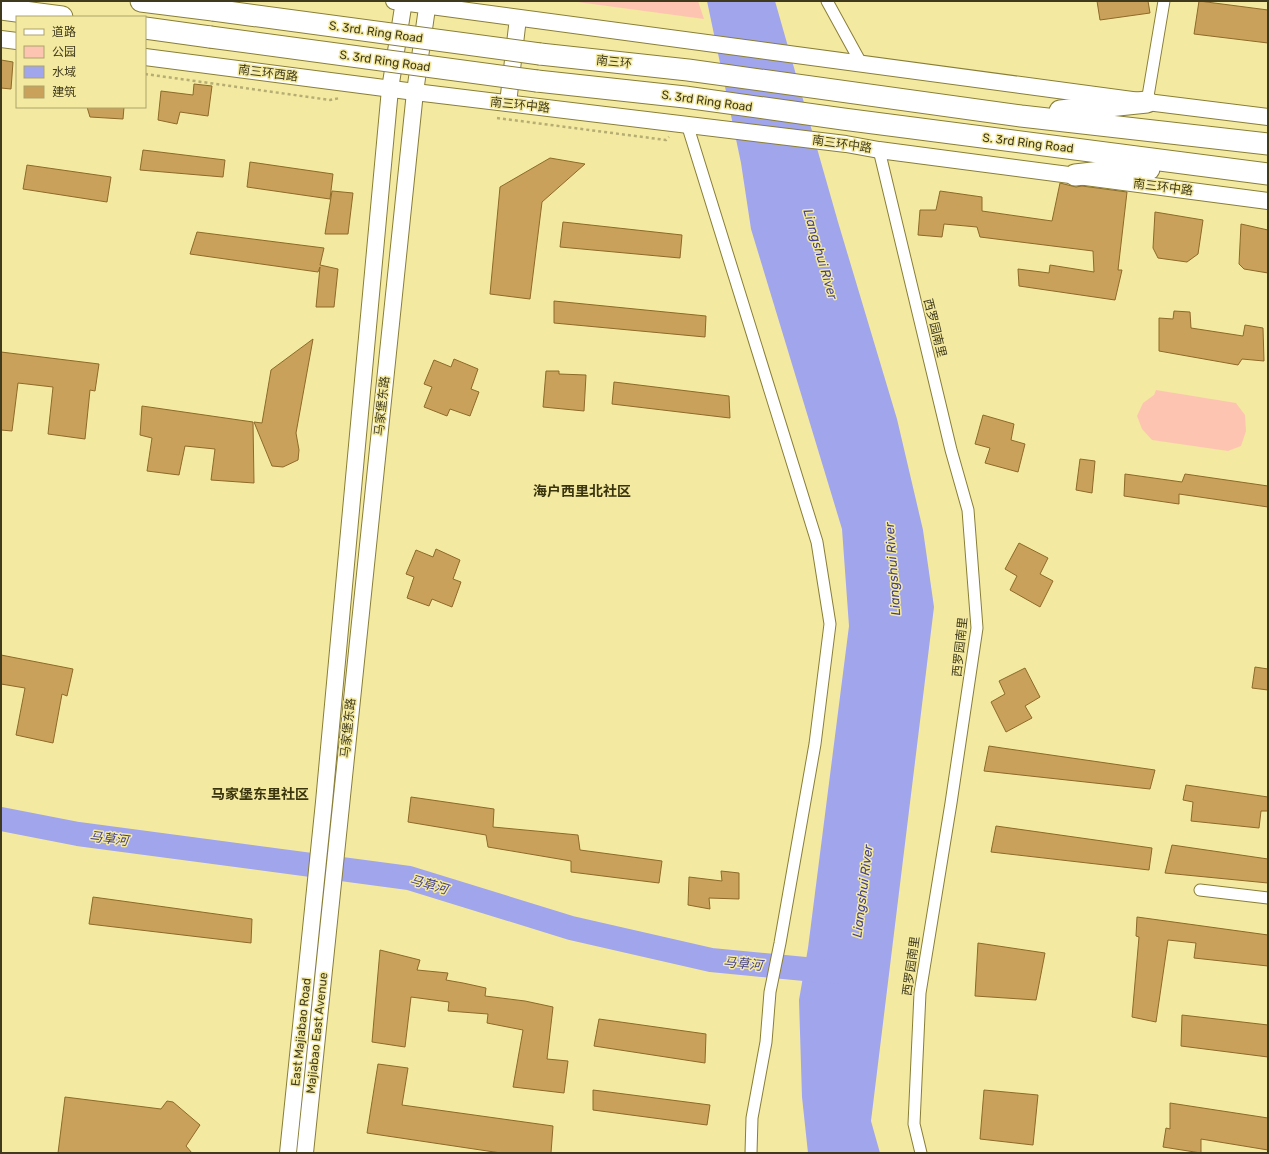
<svg xmlns="http://www.w3.org/2000/svg" width="1269" height="1154" viewBox="0 0 1269 1154" font-family="Rubik,'Noto Sans SC',sans-serif">
  <style>
    .green { fill: #fdc5b1 }
    .water { fill: #a1a5ec }
    .lines { fill: none; stroke-linecap: round; stroke-linejoin: round }
    .river { stroke: #a1a5ec; stroke-width: 24 }
    .building { fill: #c9a15a; stroke: #8d6a29 }
    .street-casing { stroke: #897e37; stroke-width: 13 }
    .secondary-casing { stroke: #897e37; stroke-width: 18 }
    .highway-casing { stroke: #897e37; stroke-width: 23 }
    .path { stroke: #b6ad73; stroke-width: 2.5; stroke-dasharray: 3 3; stroke-linecap: butt }
    .street { stroke: #fff; stroke-width: 11 }
    .secondary { stroke: #fff; stroke-width: 16 }
    .highway { stroke: #fff; stroke-width: 21 }
    .highway-bridge-casing { stroke: #897e37; stroke-width: 23; stroke-linecap: butt }
    .highway-bridge { stroke: #fff; stroke-width: 21 }
    .labels { text-anchor: middle; stroke-width: 3; stroke-linejoin: round; paint-order: stroke }
    .street-label { font-size: 12px; fill: #3f3a1d; stroke: #f4e9a0 }
    .water-label { font-size: 13px; font-style: italic; fill: #423f91; stroke: #f4e9a0 }
    .quarter-label { font-size: 14px; font-weight: bold; fill: #39340d; stroke: #f4e9a0 }
  </style>
  <rect width="100%" height="100%" fill="#f4e9a0"/>
  <g class="green">
    <path d="M570,1h128l6,18z"/>
    <path d="M1156,390l80,13 9,12 1,16 -5,15 -13,5 -76,-11 -10,-11 -5,-13 6,-13 11,-8z"/>
  </g>
  <path class="water" d="M707,1h68l63,221 59,197 26,111 11,77 -63,514 9,32h-72l-6,-56 -3,-97 9,-52 41,-322 -7,-97 -91,-300 -10,-66z"/>
  <g class="lines">
    <path class="river" d="M1,819l77,15 331,44 162,50 140,32 125,12"/>
  </g>
  <g class="building">
    <path d="M1097,1h51l2,12 -50,7z"/>
    <path d="M1199,1l69,9v33l-74,-9z"/>
    <path d="M1,60l12,2 -2,27 -10,-1z"/>
    <path d="M194,84l18,2 -4,30 -28,-4 -3,12 -19,-4 3,-29 32,4z"/>
    <path d="M87,107h37l-1,12 -33,-2z"/>
    <path d="M143,150l82,10 -2,17 -83,-7z"/>
    <path d="M550,158l35,6 -43,38 -12,97 -40,-5 10,-107z"/>
    <path d="M250,162l83,12 -3,25 -83,-12z"/>
    <path d="M27,165l84,12 -4,25 -84,-13z"/>
    <path d="M1060,183l16,4 6,-1 45,6 -9,78h4l-7,30 -96,-14 -1,-17 31,4 1,-8 44,7 -1,-21 -113,-14 -3,-10 -33,-3 -2,13 -24,-2 2,-25h16l4,-19 42,6v14l70,10z"/>
    <path d="M332,191l21,2 -5,41h-23z"/>
    <path d="M1155,212l48,8 -5,34 -11,8 -29,-4 -5,-10z"/>
    <path d="M563,222l119,13 -2,23 -120,-11z"/>
    <path d="M1241,224l27,6v43l-24,-4 -5,-5z"/>
    <path d="M197,232l127,16 -4,17 18,4 -4,38h-18l4,-40 -2,5 -128,-18z"/>
    <path d="M554,301l152,15 -1,21 -151,-14z"/>
    <path d="M1174,311l16,1 1,16 52,8 2,-11 18,3 1,33 -22,-2 -4,6 -79,-14v-33l14,1z"/>
    <path d="M313,339l-17,94 3,17 -1,10 -15,7 -11,-1 -18,-44 8,1 9,-53z"/>
    <path d="M1,352l98,12 -4,27 -5,-1 -5,49 -37,-5 5,-47 -35,-4 -6,48 -11,-1z"/>
    <path d="M454,359l24,10 -7,20 8,3 -9,24 -20,-7 -3,7 -23,-9 8,-20 -8,-3 10,-24 17,7z"/>
    <path d="M546,371h13v3l27,1 -2,36 -41,-4z"/>
    <path d="M614,382l115,14 1,22 -118,-14z"/>
    <path d="M142,406l111,16 1,61 -43,-3 4,-31 -30,-3 -6,29 -32,-4 5,-33 -12,-3z"/>
    <path d="M983,415l31,9 -3,16 14,4 -7,28 -33,-9 5,-15 -15,-4z"/>
    <path d="M1080,459l15,2 -3,32 -16,-3z"/>
    <path d="M1125,474l57,8 3,-8 83,12v21l-89,-13v10l-55,-8z"/>
    <path d="M1019,543l29,15 -8,16 13,7 -13,26 -30,-17 7,-14 -12,-7z"/>
    <path d="M436,549l24,11 -7,19 8,3 -9,25 -20,-8 -3,7 -22,-8 7,-21 -8,-3 10,-24 17,7z"/>
    <path d="M1,655l72,14 -6,27 -5,-2 -9,49 -37,-8 9,-47 -24,-4z"/>
    <path d="M1255,667l13,2v21l-16,-2z"/>
    <path d="M1025,668l15,29 -15,9 7,12 -26,14 -15,-30 14,-8 -6,-13z"/>
    <path d="M989,746l13,2 153,22 -5,19 -166,-18z"/>
    <path d="M1186,785l82,12v14h-7l-2,17 -68,-7 2,-19 -10,-2z"/>
    <path d="M411,797l83,12 -1,18 85,8 2,15 82,11 -3,22 -88,-11v-11l-83,-14 -2,-12 -78,-13z"/>
    <path d="M996,826l156,22 -3,22 -158,-18z"/>
    <path d="M1172,845l96,14v24l-103,-10z"/>
    <path d="M721,871l18,2v26l-30,-1 1,11 -22,-4 1,-28 33,4z"/>
    <path d="M93,897l159,22 -1,24 -162,-19z"/>
    <path d="M1137,917l131,18v31l-74,-8 2,-15 -28,-3 -12,82 -24,-5 7,-80 -3,-1z"/>
    <path d="M978,943l67,10 -9,47 -61,-4z"/>
    <path d="M380,950l40,10 -3,10 31,3 -2,7 17,3 23,5 -1,8 40,5 28,6 -6,52 21,2 -4,32 -51,-6 10,-57 -36,-7 1,-9 -40,-3 1,-9 -38,-5 -6,50 -33,-5z"/>
    <path d="M1182,1015l86,10v32l-87,-11z"/>
    <path d="M599,1019l107,15 -1,29 -111,-17z"/>
    <path d="M378,1064l30,4 -6,37 151,21 -2,27h-50l-134,-20z"/>
    <path d="M593,1090l117,15 -3,20 -114,-15z"/>
    <path d="M984,1090l54,5 -5,50 -53,-6z"/>
    <path d="M65,1097l96,12 6,-8 6,1 27,23 -14,21 6,7h-134z"/>
    <path d="M1170,1103l98,15v32l-67,-11v14l-38,-6 3,-19 4,1z"/>
  </g>
  <g class="lines">
    <defs>
      <g id="street">
        <path d="M827,1l34,62"/>
        <path d="M1147,102l17,-101"/>
        <path d="M687,124l130,418 13,82 -15,120 -35,199 -10,49 -4,50 -14,76 -1,35"/>
        <path d="M879,150l72,300 17,60 9,118 -26,175 -31,190 -6,131 7,29"/>
        <path d="M1200,890l68,8"/>
      </g>
      <g id="secondary">
        <path d="M394,1l753,101 121,15"/>
        <path d="M1,39l16,2"/>
        <path d="M145,57l270,35 431,52 33,6 389,51"/>
        <path d="M508,103l10,-85"/>
        <path d="M288,1153l36,-351 66,-713 14,-88"/>
        <path d="M305,1153l110,-1061 13,-91"/>
      </g>
      <g id="highway">
        <path d="M141,1l72,9"/>
        <path d="M1,9l61,8"/>
        <path d="M145,28l65,9"/>
        <path d="M540,54l148,16 333,46 247,28"/>
        <path d="M537,81l148,16 158,22 425,55"/>
        <path d="M1060,111l87,-9"/>
        <path d="M1075,175l53,-6h21"/>
      </g>
    </defs>
    <use href="#street" class="street-casing"/>
    <use href="#secondary" class="secondary-casing"/>
    <use href="#highway" class="highway-casing"/>
    <g class="path">
      <path d="M145,74l185,26 10,-2"/>
      <path d="M497,118l169,22 3,-3"/>
    </g>
    <use href="#street" class="street"/>
    <use href="#secondary" class="secondary"/>
    <use href="#highway" class="highway"/>
    <defs>
      <g id="highway-bridge">
        <path d="M213,10l327,44"/>
        <path d="M210,37l327,44"/>
      </g>
    </defs>
    <use href="#highway-bridge" class="highway-bridge-casing"/>
    <use href="#highway-bridge" class="highway-bridge"/>
  </g>
  <g class="labels">
    <g class="street-label">
      <text transform="translate(376 32) rotate(8)" y="4">S. 3rd. Ring Road</text>
      <text transform="translate(385 61) rotate(8)" y="4">S. 3rd Ring Road</text>
      <text transform="translate(614 62) rotate(6)" y="4">南三环</text>
      <text transform="translate(268 73) rotate(7)" y="4">南三环西路</text>
      <text transform="translate(707 101) rotate(8)" y="4">S. 3rd Ring Road</text>
      <text transform="translate(520 105) rotate(6)" y="4">南三环中路</text>
      <text transform="translate(1028 143) rotate(7)" y="4">S. 3rd Ring Road</text>
      <text transform="translate(842 144) rotate(8)" y="4">南三环中路</text>
      <text transform="translate(1163 187) rotate(7)" y="4">南三环中路</text>
      <text transform="translate(935 328) rotate(76)" y="4">西罗园南里</text>
      <text transform="translate(382 406) rotate(-84)" y="4">马家堡东路</text>
      <text transform="translate(960 647) rotate(-84)" y="4">西罗园南里</text>
      <text transform="translate(348 728) rotate(-84)" y="4">马家堡东路</text>
      <text transform="translate(911 966) rotate(-82)" y="4">西罗园南里</text>
      <text transform="translate(301 1032) rotate(-84)" y="4">East Majiabao Road</text>
      <text transform="translate(317 1033) rotate(-84)" y="4">Majiabao East Avenue</text>
    </g>
    <g class="water-label">
      <text transform="translate(821 254) rotate(74)" y="5">Liangshui River</text>
      <text transform="translate(892 569) rotate(-94)" y="5">Liangshui River</text>
      <text transform="translate(109 838) rotate(7)" y="5">马草河</text>
      <text transform="translate(429 884) rotate(16)" y="5">马草河</text>
      <text transform="translate(862 891) rotate(-83)" y="5">Liangshui River</text>
      <text transform="translate(743 963) rotate(6)" y="5">马草河</text>
    </g>
    <g class="quarter-label">
      <text x="582" y="496">海户西里北社区</text>
      <text x="260" y="799">马家堡东里社区</text>
    </g>
  </g>
  <rect width="1269" height="1154" fill="none" stroke="#3f3a1d" stroke-width="4"/>
  <rect x="16" y="16" width="130" height="92" fill="#f4e9a0" stroke="#aca36c"/>
  <rect x="24" y="29" width="20" height="6" fill="#ffffff" stroke="#aca36c"/>
  <text x="52" y="36" font-size="12" fill="#3f3a1d">道路</text>
  <rect x="24" y="46" width="20" height="12" fill="#fdc5b1" stroke="#aca36c"/>
  <text x="52" y="56" font-size="12" fill="#3f3a1d">公园</text>
  <rect x="24" y="66" width="20" height="12" fill="#a1a5ec" stroke="#aca36c"/>
  <text x="52" y="76" font-size="12" fill="#3f3a1d">水域</text>
  <rect x="24" y="86" width="20" height="12" fill="#c9a15a" stroke="#aca36c"/>
  <text x="52" y="96" font-size="12" fill="#3f3a1d">建筑</text>
</svg>
